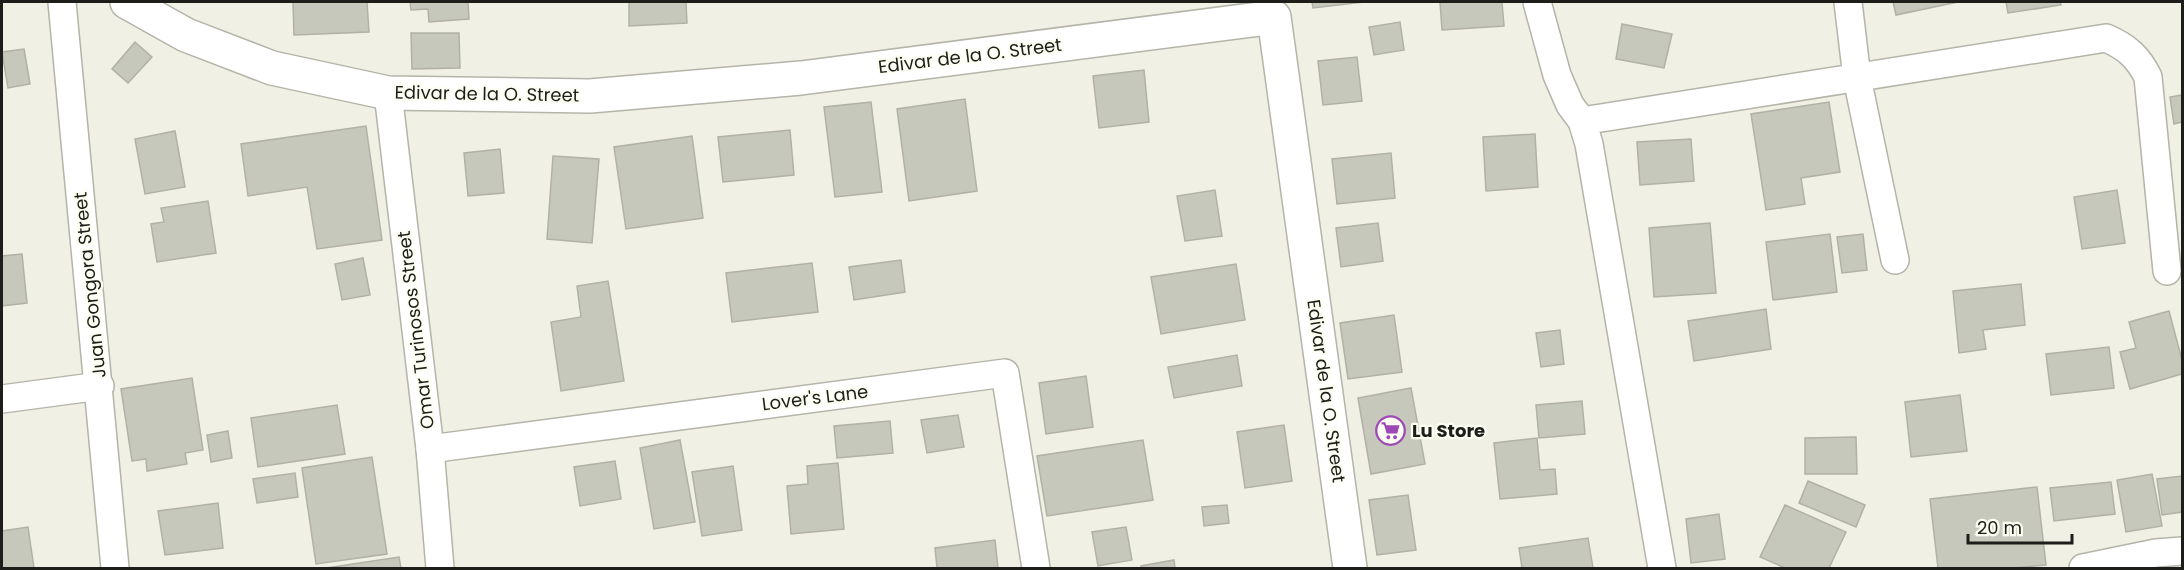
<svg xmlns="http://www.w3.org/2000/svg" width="2184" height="570" viewBox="0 0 2184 570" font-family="Poppins,sans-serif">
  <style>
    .building { fill: #c7c8bc; stroke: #b1b1a6; stroke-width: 1.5 }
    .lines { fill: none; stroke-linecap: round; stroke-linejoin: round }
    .street-casing { stroke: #b4b4a9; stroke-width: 30 }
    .secondary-casing { stroke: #b4b4a9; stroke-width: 36 }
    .street { stroke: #fff; stroke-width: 27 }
    .secondary { stroke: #fff; stroke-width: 33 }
    .labels { text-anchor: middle; stroke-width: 4.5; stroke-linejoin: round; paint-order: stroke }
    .street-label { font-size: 18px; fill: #1d1d19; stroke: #fdfef2 }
    .poi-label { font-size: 18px; font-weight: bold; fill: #1d1d19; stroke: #fdfef2; text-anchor: start }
  </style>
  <rect width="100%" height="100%" fill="#f0f0e4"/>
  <g class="building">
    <path d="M293,2h74l2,30 -75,3z"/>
    <path d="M410,2h58l1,17 -40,3 -1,-13 -17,1z"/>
    <path d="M629,2h57l1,21 -58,3z"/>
    <path d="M1312,2h52l-51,6z"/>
    <path d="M1440,2h74h-12l2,24 -62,4z"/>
    <path d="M1893,2h65l-62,13z"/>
    <path d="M2006,2h54l1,3 -53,8z"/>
    <path d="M1400,22l4,28 -30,5 -5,-28z"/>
    <path d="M1622,24l50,10 -8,34 -48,-9z"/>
    <path d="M411,33h48l1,35 -48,1z"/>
    <path d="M135,42l17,15 -24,26 -16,-14z"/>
    <path d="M24,49l6,35 -22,4 -6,-36z"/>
    <path d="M1357,57l5,44 -39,4 -5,-44z"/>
    <path d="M1144,70l5,52 -50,6 -6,-52z"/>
    <path d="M2182,95v27l-8,2 -4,-27z"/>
    <path d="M965,99l12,92 -68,10 -12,-92z"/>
    <path d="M871,102l11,90 -47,5 -11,-90z"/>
    <path d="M1829,102l11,70 -39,6 4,26 -39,6 -15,-96z"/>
    <path d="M366,126l16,114 -65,9 -10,-62 -59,9 -7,-52z"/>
    <path d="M790,130l4,45 -71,7 -5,-45z"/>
    <path d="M175,131l10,56 -40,7 -10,-55z"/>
    <path d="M1535,134l3,53 -52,4 -3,-54z"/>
    <path d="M692,136l11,82 -77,11 -12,-82z"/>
    <path d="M1691,139l3,42 -54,4 -3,-43z"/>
    <path d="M500,149l4,44 -36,3 -4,-43z"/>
    <path d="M1391,153l4,45 -58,6 -5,-45z"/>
    <path d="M553,156l46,3 -7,84 -45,-4z"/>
    <path d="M1215,190l7,46 -37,5 -8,-45z"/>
    <path d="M2117,190l8,53 -43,6 -8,-52z"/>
    <path d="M208,201l8,52 -59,9 -6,-38 13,-2 -3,-14z"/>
    <path d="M1378,223l5,38 -42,6 -5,-39z"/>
    <path d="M1710,223l6,70 -62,4 -5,-69z"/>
    <path d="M1830,234l7,58 -64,8 -7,-58z"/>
    <path d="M1863,234l4,36 -25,3 -5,-36z"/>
    <path d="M22,254l5,49 -25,3v-50z"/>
    <path d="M363,258l7,37 -28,5 -7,-36z"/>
    <path d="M901,260l4,32 -51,8 -5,-33z"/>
    <path d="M812,263l6,49 -86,10 -6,-49z"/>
    <path d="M1236,264l9,56 -84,14 -10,-57z"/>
    <path d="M608,281l16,100 -63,10 -10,-69 30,-5 -4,-31z"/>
    <path d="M2021,284l4,41 -42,5 3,19 -27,4 -6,-62z"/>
    <path d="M1766,309l5,40 -77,12 -6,-40z"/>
    <path d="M2169,311l13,49v14l-52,15 -10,-37 16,-4 -7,-26z"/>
    <path d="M1394,315l8,57 -54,7 -8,-56z"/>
    <path d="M1560,330l4,34 -23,3 -5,-34z"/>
    <path d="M2109,347l5,41 -63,7 -5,-41z"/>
    <path d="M1237,355l5,31 -68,12 -6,-31z"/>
    <path d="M1086,376l7,51 -47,7 -7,-51z"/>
    <path d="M192,378l11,72 -18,3 2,11 -40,7 -1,-12 -14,2 -11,-72z"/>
    <path d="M1411,388l14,76 -54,10 -13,-76z"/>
    <path d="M1960,395l7,56 -56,6 -6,-55z"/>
    <path d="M1582,401l3,33 -46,4 -3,-33z"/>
    <path d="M337,405l8,49 -87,13 -7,-49z"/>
    <path d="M958,415l6,32 -37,6 -6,-33z"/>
    <path d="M890,421l3,32 -56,5 -3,-32z"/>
    <path d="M1284,425l8,56 -47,7 -8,-56z"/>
    <path d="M228,431l4,27 -21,4 -4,-27z"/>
    <path d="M1856,437l1,37h-52v-36z"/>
    <path d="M1537,438l3,32 15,-1 2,25 -57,5 -6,-56z"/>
    <path d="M680,440l15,82 -41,7 -14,-81z"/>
    <path d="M1143,440l10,60 -106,16 -10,-60z"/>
    <path d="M372,457l15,97 -71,10 -14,-96z"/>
    <path d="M615,461l6,38 -41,7 -6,-39z"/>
    <path d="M838,463l6,66 -53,5 -4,-48 21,-2 -1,-18z"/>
    <path d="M733,466l9,64 -40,6 -10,-64z"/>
    <path d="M295,473l3,24 -41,6 -4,-24z"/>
    <path d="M2152,474l10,52 -36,6 -9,-52z"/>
    <path d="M2182,476v36l-20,3 -5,-36z"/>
    <path d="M1808,481l57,24 -9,22 -57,-24z"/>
    <path d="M2111,482l4,32 -61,7 -4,-33z"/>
    <path d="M2037,487l9,78 -32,3h-76l-8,-69z"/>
    <path d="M1408,495l8,55 -39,5 -8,-55z"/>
    <path d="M218,503l5,45 -58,7 -7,-44z"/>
    <path d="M1227,505l2,18 -25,3 -2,-19z"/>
    <path d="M1785,505l61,27 -17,36h-44l-25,-11z"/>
    <path d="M1719,514l6,45 -34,4 -5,-44z"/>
    <path d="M28,527l6,41h-32v-37z"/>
    <path d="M1126,527l6,33 -34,6 -6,-34z"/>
    <path d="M1588,538l5,30h-71l-3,-20z"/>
    <path d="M995,540l3,28h-61l-2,-20z"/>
    <path d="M399,557l2,11h-75z"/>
    <path d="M1174,560l1,8h-34v-2z"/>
  </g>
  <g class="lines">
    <defs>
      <g id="street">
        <path d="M62,2l53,566"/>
        <path d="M1537,2l20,73 13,30 12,16 7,23 73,424"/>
        <path d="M1848,2l9,76 38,182"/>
        <path d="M388,93l42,356 10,119"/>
        <path d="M1582,121l524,-83c21,9 32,19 42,39l19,194"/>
        <path d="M2,399l98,-13"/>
        <path d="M430,449l575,-76 31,195"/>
        <path d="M2083,568l73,-15 26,-2"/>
      </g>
      <path id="secondary" d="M127,2l59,33 86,33 116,25 202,3 211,-18 473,-61 76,551"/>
    </defs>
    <use href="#street" class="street-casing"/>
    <use href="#secondary" class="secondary-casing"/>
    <use href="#street" class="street"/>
    <use href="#secondary" class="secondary"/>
  </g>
  <defs>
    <symbol id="supermarket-ring" viewBox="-11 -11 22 22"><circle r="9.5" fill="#fdfef2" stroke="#9f49b6" stroke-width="1.5"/><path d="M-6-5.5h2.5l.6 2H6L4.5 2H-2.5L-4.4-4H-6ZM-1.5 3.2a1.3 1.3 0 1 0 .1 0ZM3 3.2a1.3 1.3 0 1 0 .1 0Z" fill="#9f49b6"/></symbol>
  </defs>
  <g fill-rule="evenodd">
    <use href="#supermarket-ring" x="1374" y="414" width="33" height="33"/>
  </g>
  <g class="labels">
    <g class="street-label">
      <text transform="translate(970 56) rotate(-7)" y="6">Edivar de la O. Street</text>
      <text transform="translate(487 94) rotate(1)" y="6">Edivar de la O. Street</text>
      <text transform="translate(90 285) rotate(-96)" y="6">Juan Gongora Street</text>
      <text transform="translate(416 330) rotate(-97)" y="6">Omar Turinosos Street</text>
      <text transform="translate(1326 391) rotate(82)" y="6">Edivar de la O. Street</text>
      <text transform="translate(815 398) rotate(-7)" y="6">Lover's Lane</text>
    </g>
    <g class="poi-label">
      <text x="1412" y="437">Lu Store</text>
    </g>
  </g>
  <rect width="2184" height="570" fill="none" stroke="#1d1d19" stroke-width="6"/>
  <path d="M1968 534v9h104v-9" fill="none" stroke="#1d1d19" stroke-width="3"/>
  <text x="1977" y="534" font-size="18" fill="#1d1d19" stroke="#fdfef2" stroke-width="4.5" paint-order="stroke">20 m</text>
</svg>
